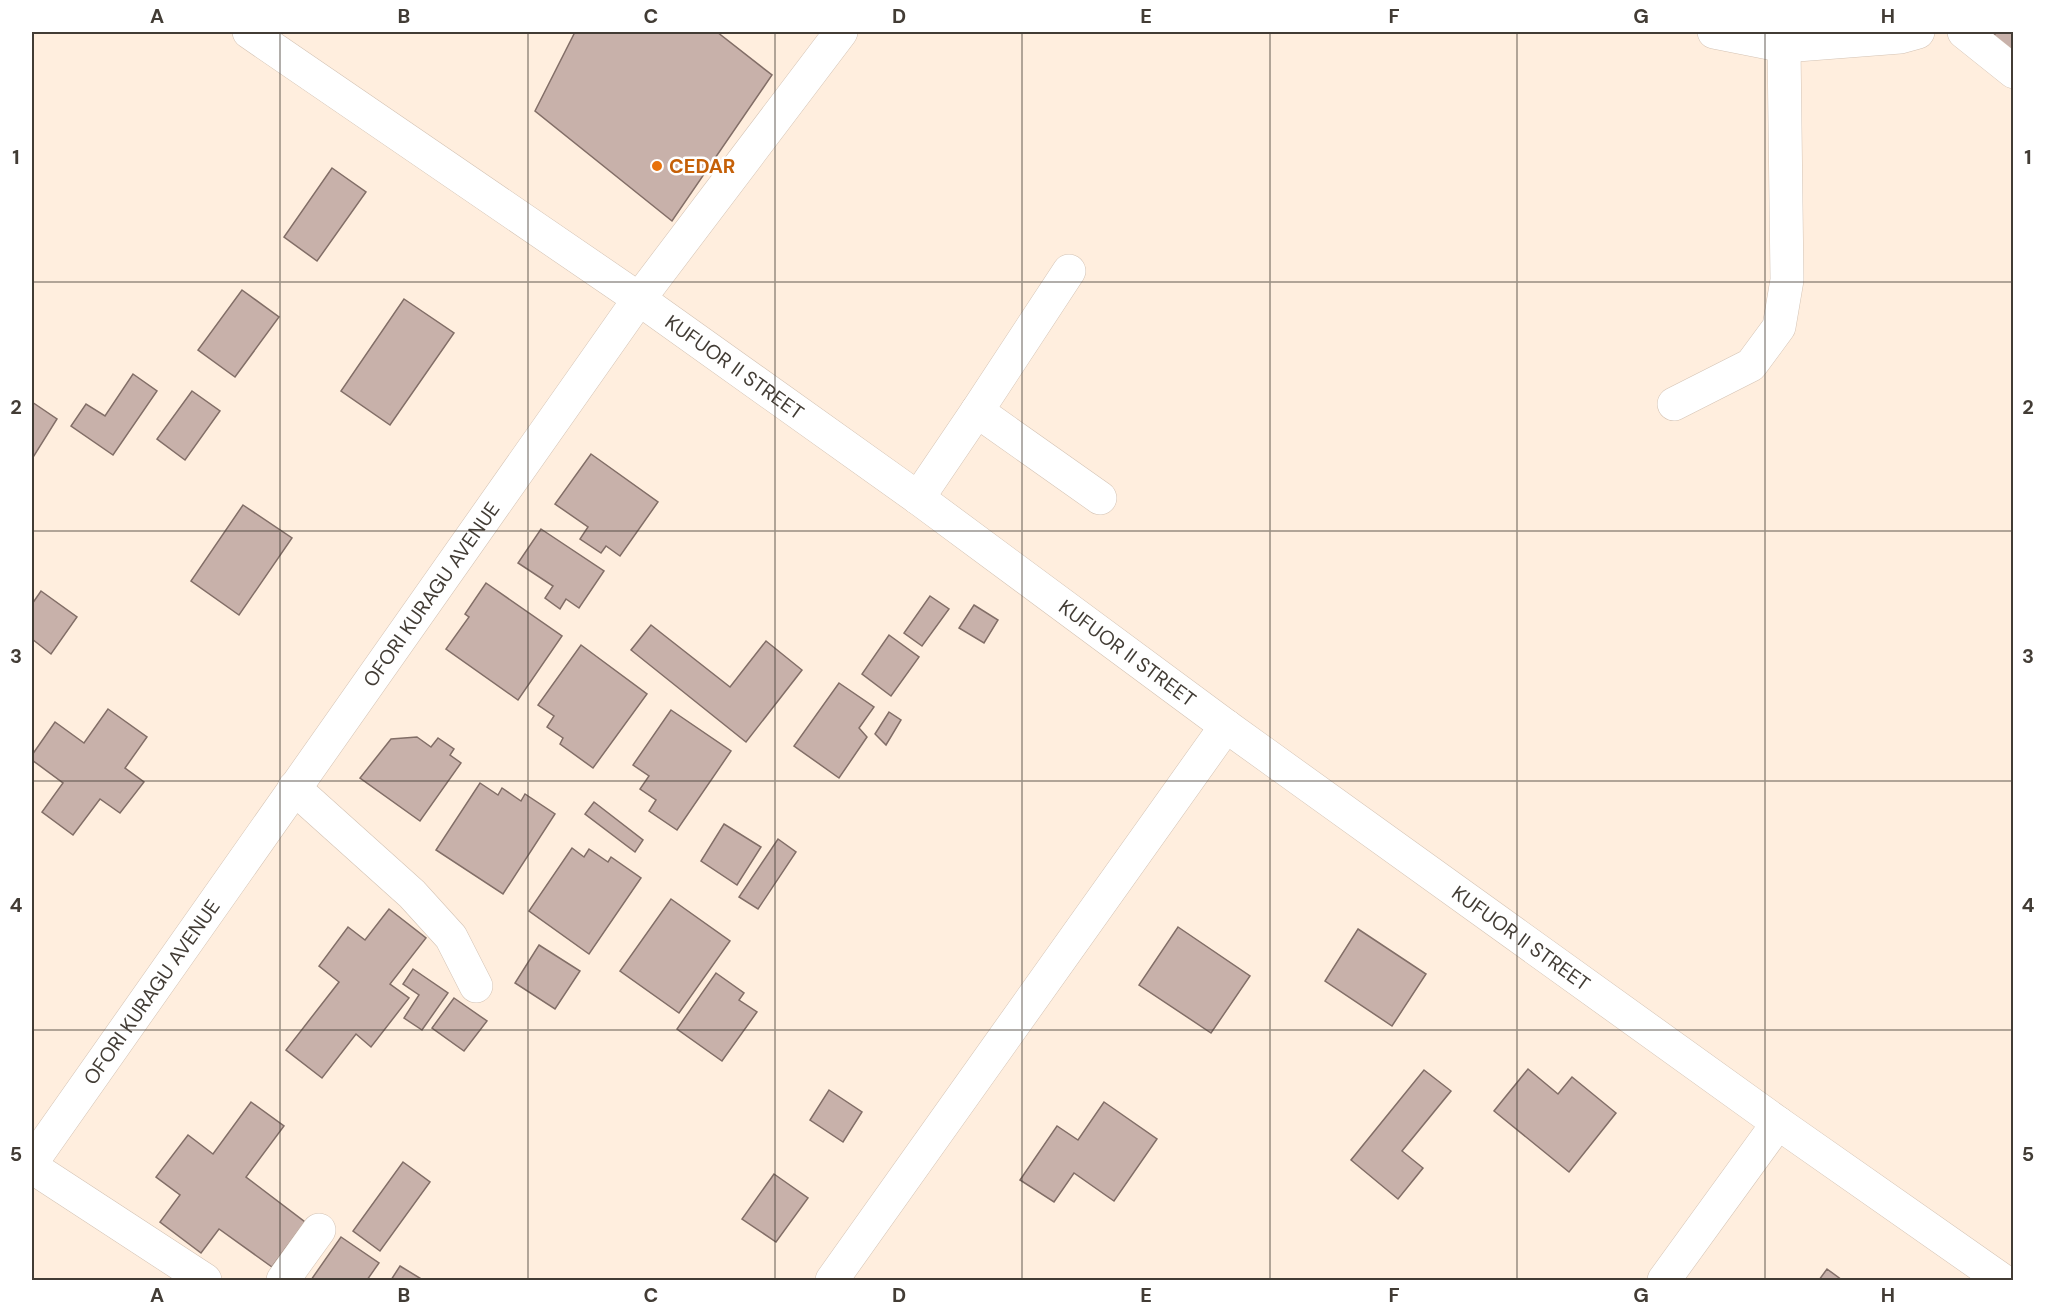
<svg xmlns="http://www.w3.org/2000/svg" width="2045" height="1312" viewBox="0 0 2045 1312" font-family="'DM Sans',sans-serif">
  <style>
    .building { fill: #c8b1aa; stroke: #826e67; stroke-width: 1.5 }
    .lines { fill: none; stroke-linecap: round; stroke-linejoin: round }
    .minor-casing { stroke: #d4c3b4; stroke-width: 34 }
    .minor { stroke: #fff; stroke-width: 33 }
    .grid { fill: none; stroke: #423c35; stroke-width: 1.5; stroke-opacity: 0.55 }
    .food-dot { fill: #e8710a; stroke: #fff; stroke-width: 2 }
    .labels { text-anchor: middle; stroke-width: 5; stroke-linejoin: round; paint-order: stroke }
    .food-label { font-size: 20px; font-weight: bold; fill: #c56008; stroke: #fff; text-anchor: start }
    .street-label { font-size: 20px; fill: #423c35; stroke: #fff }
    .neatline { fill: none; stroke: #423c35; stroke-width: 2 }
    .grid-label { font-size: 20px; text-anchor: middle; font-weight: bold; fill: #423c35 }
  </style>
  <rect width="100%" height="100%" fill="#ffeede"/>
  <g class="building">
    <path d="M575,32h142l55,43 -100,146 -137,-110z"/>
    <path d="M1997,32h17v22l-21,-18z"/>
    <path d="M332,168l34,24 -49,69 -33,-24z"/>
    <path d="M242,290l37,27 -44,60 -37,-27z"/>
    <path d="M404,299l50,34 -64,92 -49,-34z"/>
    <path d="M133,374l24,17 -44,64 -42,-29 15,-22 19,12z"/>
    <path d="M192,391l28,20 -35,49 -28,-21z"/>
    <path d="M32,402l25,17 -25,40z"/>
    <path d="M591,454l67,48 -38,54 -14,-10 -5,7 -21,-14 8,-12 -33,-23z"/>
    <path d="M243,505l49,33 -53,77 -48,-34z"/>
    <path d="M541,529l63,42 -25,37 -13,-9 -6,10 -15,-11 8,-12 -35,-23z"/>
    <path d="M486,583l76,53 -44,64 -72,-51 23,-32 -4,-3z"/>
    <path d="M41,591l36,26 -26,37 -19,-15v-35z"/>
    <path d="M930,596l19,13 -27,37 -18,-13z"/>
    <path d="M974,605l24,15 -14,23 -25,-15z"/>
    <path d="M651,625l79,62 36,-46 36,29 -56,72 -115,-92z"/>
    <path d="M889,635l30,22 -28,39 -29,-22z"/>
    <path d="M581,645l66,49 -54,74 -33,-24 3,-6 -16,-11 7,-11 -16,-11z"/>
    <path d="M839,683l35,24 -15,21 8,9 -28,41 -45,-32z"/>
    <path d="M108,709l39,28 -22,31 19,14 -24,31 -20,-14 -27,36 -31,-23 21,-29 -31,-23v-5l23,-33 29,21z"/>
    <path d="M671,710l60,41 -54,79 -28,-19 7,-11 -16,-11 9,-13 -16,-11z"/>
    <path d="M889,712l12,8 -15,25 -11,-11z"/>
    <path d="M417,737l14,10 7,-9 16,11 -4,6 11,8 -41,58 -60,-43 31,-39z"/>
    <path d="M480,783l18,12 4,-7 19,13 4,-7 30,20 -52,80 -67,-44z"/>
    <path d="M594,802l49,38 -8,12 -50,-38z"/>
    <path d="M724,824l37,23 -24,38 -36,-24z"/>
    <path d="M778,839l18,13 -38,57 -19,-12z"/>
    <path d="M572,848l12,9 5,-8 19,13 3,-5 30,21 -52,76 -60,-43z"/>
    <path d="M671,899l59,42 -51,72 -59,-42z"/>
    <path d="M389,909l37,29 -36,46 19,14 -38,49 -15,-13 -34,44 -36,-28 53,-68 -20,-16 29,-39 17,13z"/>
    <path d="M1178,927l72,49 -39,57 -72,-48z"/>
    <path d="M1358,929l68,45 -34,52 -67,-45z"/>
    <path d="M539,945l41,26 -25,38 -40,-26z"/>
    <path d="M413,969l35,24 -26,37 -18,-12 15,-23 -16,-11z"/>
    <path d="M716,973l28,20 -5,7 18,12 -35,49 -45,-32z"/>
    <path d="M454,998l33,23 -23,30 -32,-23z"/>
    <path d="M1528,1069l30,25 14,-17 44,36 -47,59 -75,-61z"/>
    <path d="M1424,1070l27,21 -49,60 21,17 -25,31 -47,-39z"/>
    <path d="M829,1090l33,22 -19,30 -33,-22z"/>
    <path d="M251,1102l33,24 -38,51 59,45 -33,45 -53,-38 -18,24 -41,-31 20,-27 -24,-18 32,-42 25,19z"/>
    <path d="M1104,1102l53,37 -43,62 -40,-28 -20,29 -34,-22 37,-54 21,14z"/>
    <path d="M403,1162l27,20 -50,69 -27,-20z"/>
    <path d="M774,1174l34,24 -32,44 -34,-23z"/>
    <path d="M341,1237l38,26 -12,17h-56z"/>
    <path d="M400,1266l23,14h-32z"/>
    <path d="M1827,1269l15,11h-23z"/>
  </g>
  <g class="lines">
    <defs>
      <g id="minor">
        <path id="s1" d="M249,32l390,267 279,199 308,228 552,397 224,157"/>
        <path d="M1714,32l70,14 116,-9 18,-5"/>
        <path d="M1964,32l50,40"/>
        <path d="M1674,404l77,-39 28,-38 8,-47 -3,-234"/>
        <path d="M977,411l123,87"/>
        <path d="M918,498l59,-87 92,-140"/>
        <path d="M294,788l118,106 39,43 25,49"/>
        <path id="s2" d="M32,1162l607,-863 202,-267"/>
        <path d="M32,1167l173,113"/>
        <path d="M283,1280l36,-50"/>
        <path d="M832,1280l394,-554"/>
        <path d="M1664,1280l114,-157"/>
      </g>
    </defs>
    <use href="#minor" class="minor-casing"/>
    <use href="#minor" class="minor"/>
  </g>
  <path class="grid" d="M280,32v1248M528,32v1248M775,32v1248M1022,32v1248M1270,32v1248M1517,32v1248M1765,32v1248M32,282h1982M32,531h1982M32,781h1982M32,1030h1982"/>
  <circle class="food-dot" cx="657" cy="166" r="6"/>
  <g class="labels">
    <g class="food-label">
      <text x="669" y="173">CEDAR</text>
    </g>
    <g class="street-label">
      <text dy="7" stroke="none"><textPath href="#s1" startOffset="590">KUFUOR II STREET</textPath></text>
      <text dy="7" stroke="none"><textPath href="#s2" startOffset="694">OFORI KURAGU AVENUE</textPath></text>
      <text dy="7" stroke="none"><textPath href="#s1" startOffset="1076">KUFUOR II STREET</textPath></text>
      <text dy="7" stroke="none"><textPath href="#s1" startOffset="1562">KUFUOR II STREET</textPath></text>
      <text dy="7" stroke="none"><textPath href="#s2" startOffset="208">OFORI KURAGU AVENUE</textPath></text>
    </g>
  </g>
  <rect width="2045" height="1312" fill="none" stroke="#ffffff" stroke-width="66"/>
  <rect x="33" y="33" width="1979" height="1246" class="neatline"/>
  <g class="grid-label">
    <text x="157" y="23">A</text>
    <text x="404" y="23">B</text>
    <text x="651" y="23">C</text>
    <text x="899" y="23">D</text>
    <text x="1146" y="23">E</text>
    <text x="1394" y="23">F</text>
    <text x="1641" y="23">G</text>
    <text x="1888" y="23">H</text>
    <text x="16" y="164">1</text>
    <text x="2028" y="164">1</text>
    <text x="16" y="414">2</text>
    <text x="2028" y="414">2</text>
    <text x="16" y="663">3</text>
    <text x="2028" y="663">3</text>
    <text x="16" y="912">4</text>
    <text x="2028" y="912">4</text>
    <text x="16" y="1161">5</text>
    <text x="2028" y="1161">5</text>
    <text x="157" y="1302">A</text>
    <text x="404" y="1302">B</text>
    <text x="651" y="1302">C</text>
    <text x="899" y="1302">D</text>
    <text x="1146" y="1302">E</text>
    <text x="1394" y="1302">F</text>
    <text x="1641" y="1302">G</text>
    <text x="1888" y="1302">H</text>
  </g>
</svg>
